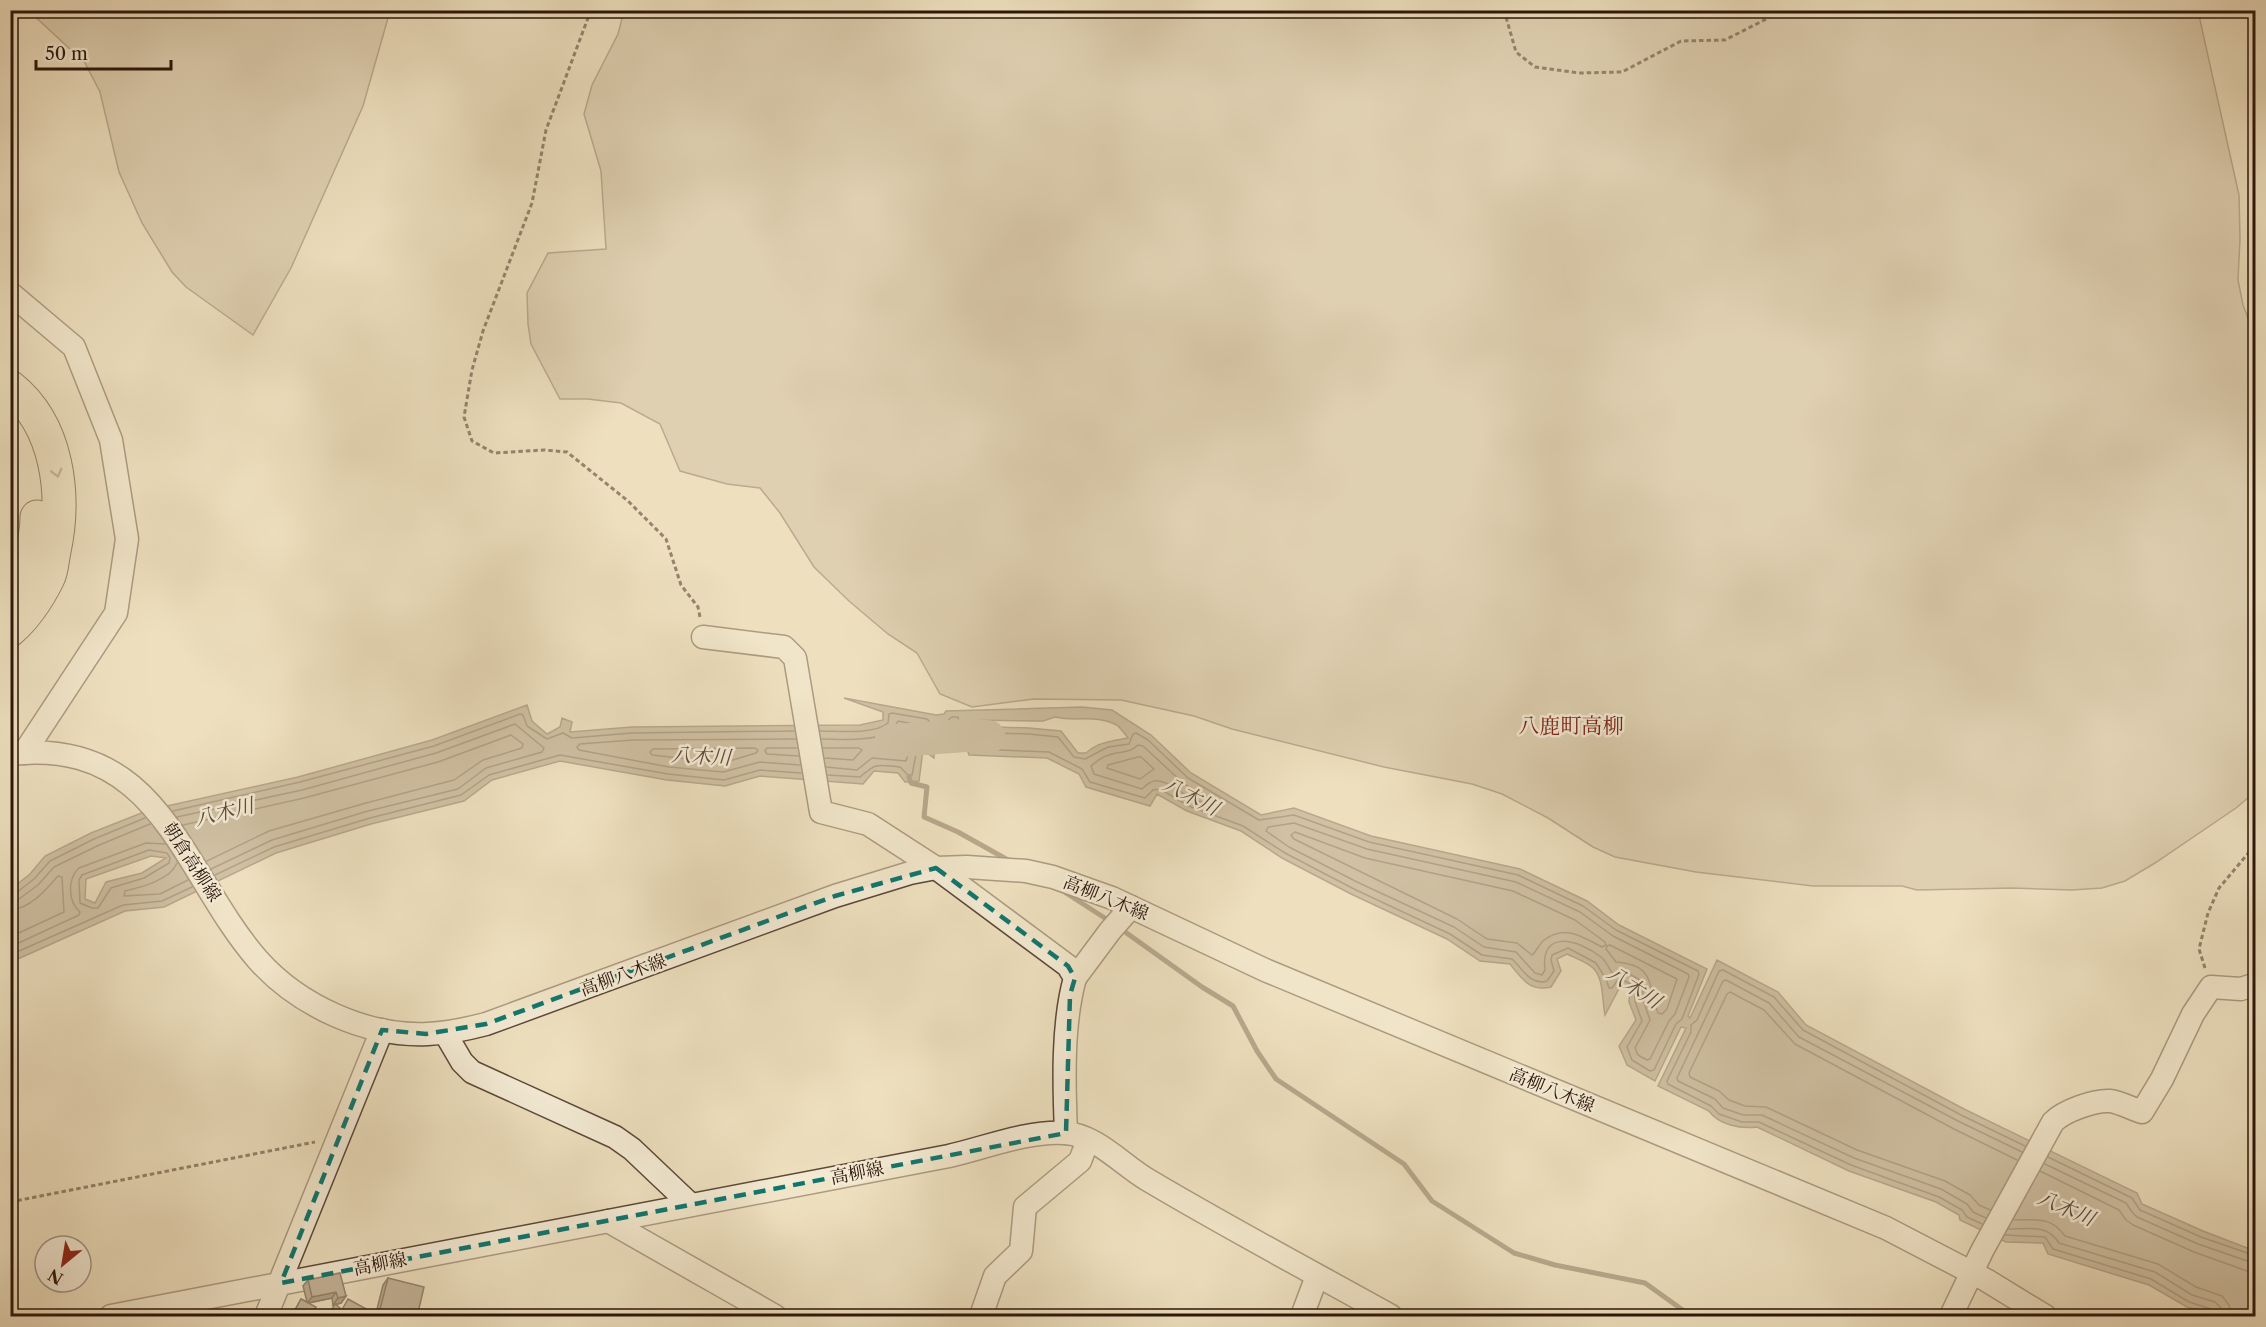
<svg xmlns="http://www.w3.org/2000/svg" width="2266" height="1327" viewBox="0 0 2266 1327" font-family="'Libre Caslon Text','Noto Serif JP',serif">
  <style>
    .green { fill: #cdbda0; stroke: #7c6955; stroke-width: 1.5 }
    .water { fill: #ac9b81; stroke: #796551; stroke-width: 1.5; fill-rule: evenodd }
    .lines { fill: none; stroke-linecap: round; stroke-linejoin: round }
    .shore { stroke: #6c5846; stroke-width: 1.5 }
    .stream { stroke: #796551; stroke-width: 5 }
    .river { stroke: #ac9b81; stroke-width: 33 }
    .minor-casing { stroke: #5c4837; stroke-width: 25 }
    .highway-casing { stroke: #2c150a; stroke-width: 35 }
    .path { stroke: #2c150a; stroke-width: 3; stroke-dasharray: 4.5 3; stroke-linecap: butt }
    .minor { stroke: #f4ebd5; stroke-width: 22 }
    .highway { stroke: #eee0bf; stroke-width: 33 }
    .wall { fill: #7d6d59; stroke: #2c150a; stroke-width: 1.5 }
    .shaded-wall { fill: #665949; stroke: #2c150a; stroke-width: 1.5 }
    .building { fill: #917f68; stroke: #2c150a; stroke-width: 1.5 }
    .oneway { stroke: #97856e }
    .marked { fill: none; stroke: #0f766e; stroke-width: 4.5; stroke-dasharray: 12 8; stroke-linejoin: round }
    .labels { text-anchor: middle; stroke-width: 5; stroke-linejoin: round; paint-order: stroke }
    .street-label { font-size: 18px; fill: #2c150a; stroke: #f4ebd5 }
    .water-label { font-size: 20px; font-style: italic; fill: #5f4b3a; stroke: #f4ebd5 }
    .quarter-label { font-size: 21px; fill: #7a1f14; stroke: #f4ebd5 }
  </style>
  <rect width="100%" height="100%" fill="#eee0bf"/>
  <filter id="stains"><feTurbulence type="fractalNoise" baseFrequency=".00333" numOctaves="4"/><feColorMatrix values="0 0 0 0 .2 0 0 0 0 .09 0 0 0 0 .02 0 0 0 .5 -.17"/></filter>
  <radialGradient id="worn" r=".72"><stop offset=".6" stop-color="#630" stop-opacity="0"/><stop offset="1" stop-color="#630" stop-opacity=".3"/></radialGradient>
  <g class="green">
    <path d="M29,11h361l-27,95 -72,162 -38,67 -67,-48 -14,-15 -30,-49 -23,-51 -19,-80 -15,-29z"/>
    <path d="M624,11h1574l41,184 1,44 -2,41 5,25 12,31v456l-19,16 -81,55 -30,18 -23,7 -30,2 -60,-2 -95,2 -15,-4h-89l-117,-14 -81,-15 -22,-10 -45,-29 -46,-24 -30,-10 -88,-17 -152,-38 -38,-13 -73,-16 -87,-1 -62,8 -32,-13 -23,-41 -29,-19 -39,-33 -35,-34 -34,-54 -20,-25 -33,-4 -47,-13 -20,-47 -39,-21 -33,-4h-28l-29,-55 -3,-20 -1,-31 21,-40 58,-4 -5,-78 -17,-57 8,-29 26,-51z"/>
  </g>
  <path class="water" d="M844,698l92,17 8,-1 2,-3 136,-4 30,3 39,25 40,38 70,42 33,-7 77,28 149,33 67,32 32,24 88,44 -19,47 2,2 27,-58 61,32 28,33 158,84 173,84 5,11 61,27 52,20v65h-37l-31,-9 -38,-22 -101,-31 -5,-11 -37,-1 -46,-22 -1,-5 -23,-13 -87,-31 -92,-44c-17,2 -38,-2 -48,-16l-51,-25 28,-58 -5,-1 -26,54 -28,-16 -8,-19 17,-26 -7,-18 1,-13 -9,-4 -16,30c-3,-14 -1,-37 -12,-47 -6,-6 -18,-10 -26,-14l-10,5 4,12 -10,16c-21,5 -29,-8 -41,-23l-30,-3 -33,-22 -96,-45 -69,-36 -41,-27 -54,-20 -30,-17 -7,12 -64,-19 -7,-13 -32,-16 -78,-3 -2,-6h-15l-2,-8 -6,-3v-16l-9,1 -1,35 -11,-8 -4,31 -14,1 -7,-9 -24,-2 -11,13 -103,-8 -35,10 -58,-6 -107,-19 -68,19 -28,21 -93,23 -95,29 -112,54 -39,4 -114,51v-73l19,-15 15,-18 46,-23 58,-23 149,-33 134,-37 95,-35 5,16 15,13 13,-7 2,-9 10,4 -2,10 62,-5 228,-2 23,-5v-8zM1055,717c20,5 45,-3 63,9 3,3 7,8 10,12 -16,3 -30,4 -42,15h-8l-17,-22 -32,-3 -63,-2 -1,-6 78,1zM151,856l15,2 -24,15 -36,9 -11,21 -10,-4 1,-20z"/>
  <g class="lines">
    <g class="shore">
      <path d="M952,717h6l2,11 6,4 63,2 29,3 16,20 11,2 23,-12 21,-3 4,-10 3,-1 12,7 40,38 71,42 35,-5 75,27 149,33 65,31 33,24 82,41 1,3 -17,45 -6,5 -22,46 -4,1 -18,-11 -5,-13 15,-26 -7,-20 -1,-15 -13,-7 -4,2 -5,7h-3l-3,-9 -10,-16 -28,-15 -16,7 -1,5 3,11 -7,10c-17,5 -24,-12 -35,-22l-30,-4 -32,-21 -96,-45 -69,-36 -42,-27 -54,-20 -29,-17 -7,1 -8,8 -55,-16 -8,-13 -33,-17 -74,-3 -7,-5 -10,-1 -8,-10 -1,-14z"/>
      <path d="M820,731c18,0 54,4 68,-8l1,-9 3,-1 35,6 2,2v22l-12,6 -5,26h-4l-8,-8c-23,-2 -23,-5 -40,10l-32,-2"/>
      <path d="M903,732l4,3 -8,14 -17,-1v-4l12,-4z"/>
      <path d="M796,739l-163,1 -53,4 -3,3 2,3 90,17 54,5 37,-10 40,3"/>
      <path d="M822,739c18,0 51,3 67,-7 4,-2 7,-7 9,-11l21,4 2,2v9l-10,8 -5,17 -34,-3 -15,12 -31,-3"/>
      <path d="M1138,745l5,1 40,37 24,15 1,4c-18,3 -37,-24 -54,-21 -5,1 -9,5 -12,8l-48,-15 -3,-8c5,-4 10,-9 18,-11 10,-4 20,-1 29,-10z"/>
      <path d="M755,748l3,2 -2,3 -33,10 -71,-8 -2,-3 3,-3z"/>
      <path d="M797,748h-30l-2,3 2,3 32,2"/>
      <path d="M823,748h36l3,2 -9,10 -28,-2"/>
      <path d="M1138,757h3l13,12 -14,10 -33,-11 1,-3z"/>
      <path d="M173,811l127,-29 134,-36 86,-32 3,1 4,11 20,13 16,-6 9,5 60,-5 162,-2"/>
      <path d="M177,817l125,-27 134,-37 79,-29 29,24 -2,4 -56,16 -28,21 -90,22 -96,29 -61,29"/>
      <path d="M1294,823l73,26 149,33 64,30 33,24 75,38 1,3 -14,37 -6,7 -19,38 -3,1 -9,-5 -3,-7 15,-28 -7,-20v-13l-3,-7 -14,-8 -14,1c-3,-5 -6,-12 -11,-16 -22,-17 -61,-29 -56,13l-3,5 -7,-2 -19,-21 -32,-5 -30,-20 -97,-45 -68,-35 -23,-16 2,-4z"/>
      <path d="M183,825l121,-27 134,-36 73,-27 12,9 -1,4 -39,12 -29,20 -88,23 -97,28 -62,30"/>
      <path d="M1295,832l70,26 148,33 62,29 30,22 1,3 -4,2c-20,-10 -36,-23 -58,-7 -5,4 -7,11 -12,15l-15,-12 -30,-4 -30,-20 -163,-80 -3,-4z"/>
      <path d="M149,850l18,3 3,5 -1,5 -25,15 -33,10 -13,20h-6l-12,-5 -1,-23 3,-5z"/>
      <path d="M177,863c-7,17 -35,24 -52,28l-1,5 36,-2 28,-14"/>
      <path d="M215,875l59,-28 96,-29 91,-23 28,-20 71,-20 108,19 56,6 36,-10 41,3"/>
      <path d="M10,894l6,-1 18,-14 16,-18 44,-22 51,-21"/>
      <path d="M10,901l9,-2 19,-14 16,-18 43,-21 53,-22"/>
      <path d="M10,910c20,-1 36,-20 48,-34l4,1 2,35 -54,25"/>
      <path d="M1610,945l67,34 -10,30 -5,5 -4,-1c-11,-28 -2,-48 -42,-51l-10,-13 1,-3z"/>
      <path d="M10,947l69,-32 1,-3c-12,-10 -13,-33 -1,-44l67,-25 19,1"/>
      <path d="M10,955l113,-50 39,-4 30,-14"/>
      <path d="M2048,1157l84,41 8,12 61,27 55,19"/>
      <path d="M2045,1164l81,39 6,9 5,5 61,27 58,20"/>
      <path d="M2040,1171l79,39 7,10 7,5 61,27 53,19 9,2"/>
      <path d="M1990,1210l-11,-5 -9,-10 -25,-14 -88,-31 -91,-43 -21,-1 -16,-6 -10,-9 -29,-14 -1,-4 38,-79 3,-2 34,18 31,34 159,85 63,31"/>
      <path d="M1986,1218l-13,-6 -6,-8 -26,-15 -87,-31 -92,-43h-19l-20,-7 -8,-9 -37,-18 -1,-3 46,-97 3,-1 43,23 30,34 159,84 64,31"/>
      <path d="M2014,1220c22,0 37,-4 51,16l93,28 38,23 26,9 7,9 2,11"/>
      <path d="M1982,1224l-15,-7 -5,-7 -23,-13 -88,-32 -92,-43h-17l-23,-8 -8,-8 -43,-22 -1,-3 24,-49v-7l6,-5 22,-49 4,-1 51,27 29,33 158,85 64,31"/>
      <path d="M2009,1229c21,0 38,-5 50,14l96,29 37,23 23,7 6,6 1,8"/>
      <path d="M2005,1235l40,2 8,12 98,30 38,23 22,7 4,7"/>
    </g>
    <g class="stream">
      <path d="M909,777l2,6 16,4 -3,30 34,15 50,28"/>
      <path d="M1066,893l45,29"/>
      <path d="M1121,929l81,58 31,19 24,45 19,28 128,85 28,37 82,52 41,12 90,18 46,33"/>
    </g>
    <path class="river" d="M891,741l81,-6 17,2"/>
    <defs>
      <g id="minor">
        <path d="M10,293l64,54 37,93 16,99 -11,74 -92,140"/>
        <path d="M703,637l81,10 11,11 26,154 47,12 68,44 132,98 7,12c-13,46 -11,107 -9,155"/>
        <path d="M10,754c150,-18 172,119 248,206 41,46 109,77 170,74 20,-1 39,-5 58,-10l349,-128 75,-23 26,-5 31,-1 59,4 27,6 59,21 153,72 621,258 100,52 59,36"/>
        <path d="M1075,978l35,-47 21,-24"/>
        <path d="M445,1033l17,29 10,10 143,65 17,12 59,56"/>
        <path d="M608,1221l167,95"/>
        <path d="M111,1316l838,-160c35,-8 81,-26 116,-23 32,2 57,32 83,47 79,47 162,91 243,136"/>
        <path d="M266,1316l116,-286"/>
        <path d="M981,1316l14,-40 26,-25 4,-44 55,-46 8,-21"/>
        <path d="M1302,1316l15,-40"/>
        <path d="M1951,1316l31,-65 71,-129c11,-11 41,-22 57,-21 10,1 22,8 32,11l20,-33 31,-65 18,-27 30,2 15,-5"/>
      </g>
      <g id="highway">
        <path d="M10,387c48,38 56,108 44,164 -2,9 -2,19 -6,27 -9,18 -23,39 -38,52"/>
        <path d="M10,596c15,-24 27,-50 27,-79"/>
      </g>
    </defs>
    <use href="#minor" class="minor-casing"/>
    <use href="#highway" class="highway-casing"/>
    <g class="path">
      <path d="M591,10l-45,120 -14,73 -49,128 -11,39 -8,47 8,24 22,12 50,-3 23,2 61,49 38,38 15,46 17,22 2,10"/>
      <path d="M1504,10l12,42 19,15 44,6 43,-1 59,-31 44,-1 53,-27 16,-3"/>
      <path d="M2205,968l-6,-19 9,-36 11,-25 37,-44"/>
      <path d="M10,1202l305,-60"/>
    </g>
    <use href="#minor" class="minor"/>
    <use href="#highway" class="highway"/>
  </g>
  <g class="wall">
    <path d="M388,1278l29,39h-42l8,-32z"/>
    <path d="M308,1280l38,16 -5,7 -8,2 -1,-7 -23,5 2,14h-20l10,-18 6,3 -4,-16z"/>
  </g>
  <g class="shaded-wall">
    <path d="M336,1292l-4,6 -25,5 5,-6z"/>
    <path d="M346,1296l-5,7 -8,2 5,-7z"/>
    <path d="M379,1313l12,4h-14z"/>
  </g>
  <g class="building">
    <path d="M340,1273l6,23 -8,2 -2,-6 -24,5 -4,-17z"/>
    <path d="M388,1278l36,9 -7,30h-26l-12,-4z"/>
    <path d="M301,1299l15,8 -5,10h-17l-2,-1z"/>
    <path d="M348,1299l22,12 -4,6h-28z"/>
    <path d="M335,1304l5,4 -5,9h-13l3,-6 5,2z"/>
  </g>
  <defs><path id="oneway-chevron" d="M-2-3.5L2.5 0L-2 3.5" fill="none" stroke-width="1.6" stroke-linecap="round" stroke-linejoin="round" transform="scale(1.5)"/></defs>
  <use class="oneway" href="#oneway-chevron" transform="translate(57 473) rotate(76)"/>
  <path d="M0 0H2266V1327H0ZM936,868l132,98 7,12 -5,17 -4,138 -785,150 101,-253 44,4 60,-10 349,-128z" fill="#eee0bf" fill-opacity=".55" fill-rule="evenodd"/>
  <path class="marked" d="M936,868l132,98 7,12 -5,17 -4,138 -785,150 101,-253 44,4 60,-10 349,-128z"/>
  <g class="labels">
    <g class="street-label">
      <text transform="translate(192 862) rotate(57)" y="6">朝倉高柳線</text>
      <text transform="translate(1106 898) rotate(22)" y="6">高柳八木線</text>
      <text transform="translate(623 975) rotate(-20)" y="6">高柳八木線</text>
      <text transform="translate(1552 1090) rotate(22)" y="6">高柳八木線</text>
      <text transform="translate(857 1173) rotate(-11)" y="6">高柳線</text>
      <text transform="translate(380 1264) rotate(-11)" y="6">高柳線</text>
    </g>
    <g class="water-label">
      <text transform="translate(701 756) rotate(3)" y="7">八木川</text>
      <text transform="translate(1191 796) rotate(27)" y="7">八木川</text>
      <text transform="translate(224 812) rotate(-14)" y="7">八木川</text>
      <text transform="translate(1634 987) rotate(33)" y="7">八木川</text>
      <text transform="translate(2066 1208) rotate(23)" y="7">八木川</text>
    </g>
    <g class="quarter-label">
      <text x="1571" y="733">八鹿町高柳</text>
    </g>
  </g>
  <rect width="2266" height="1327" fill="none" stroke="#eee0bf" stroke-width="36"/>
  <rect x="12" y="12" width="2242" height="1303" fill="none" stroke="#2c150a" stroke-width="3"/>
  <rect x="18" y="18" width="2230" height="1291" fill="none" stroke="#2c150a" stroke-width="1.5"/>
  <g transform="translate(63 1264) rotate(210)"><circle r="28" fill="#f4ebd5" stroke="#a49584" stroke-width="1.5"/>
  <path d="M0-4.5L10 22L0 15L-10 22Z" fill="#8f2418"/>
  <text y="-9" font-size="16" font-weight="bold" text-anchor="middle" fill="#2c150a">N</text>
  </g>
  <path d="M36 60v9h135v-9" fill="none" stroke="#2c150a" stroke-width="3"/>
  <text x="45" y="60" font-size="18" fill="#2c150a" stroke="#f4ebd5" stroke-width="4.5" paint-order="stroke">50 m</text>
  <rect width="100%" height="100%" filter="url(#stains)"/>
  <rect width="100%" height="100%" fill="url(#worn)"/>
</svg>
